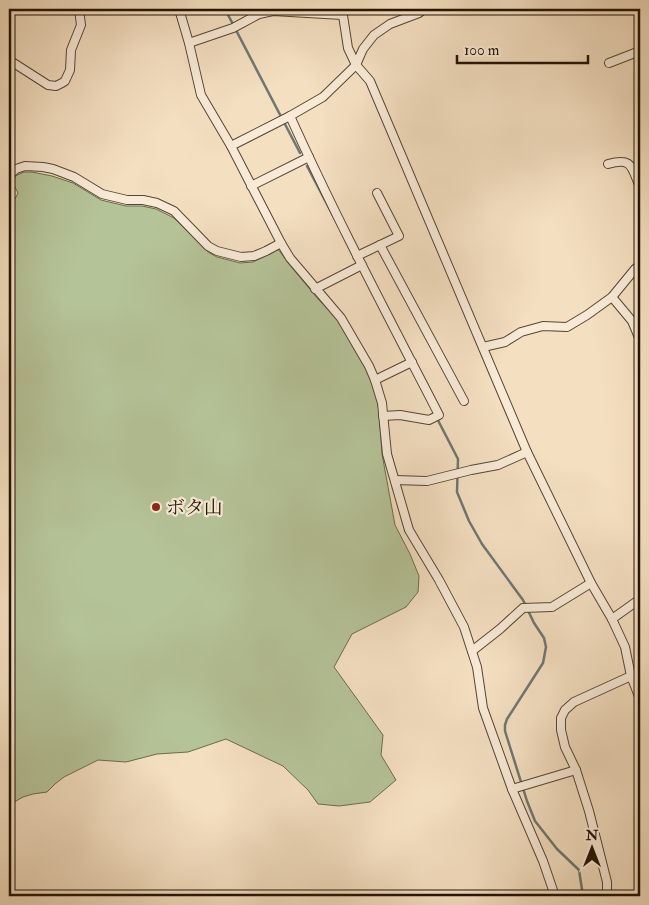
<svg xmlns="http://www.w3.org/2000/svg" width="649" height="905" viewBox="0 0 649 905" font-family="'IM FELL Double Pica','Noto Serif JP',serif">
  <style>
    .green { fill: #b5c398; stroke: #6b6b4e }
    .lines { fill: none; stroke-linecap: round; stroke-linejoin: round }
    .stream { stroke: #6e7774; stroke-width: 2.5 }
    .minor-casing { stroke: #564633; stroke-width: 10 }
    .minor { stroke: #f8ead7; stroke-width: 8 }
    .poi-dot { fill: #8f2418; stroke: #f8ead7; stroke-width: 2 }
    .labels { text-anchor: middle; stroke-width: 4.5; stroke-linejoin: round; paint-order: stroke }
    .poi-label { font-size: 19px; fill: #211304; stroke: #f8ead7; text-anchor: start }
  </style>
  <rect width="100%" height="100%" fill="#f4dfc1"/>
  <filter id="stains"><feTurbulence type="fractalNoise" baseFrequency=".004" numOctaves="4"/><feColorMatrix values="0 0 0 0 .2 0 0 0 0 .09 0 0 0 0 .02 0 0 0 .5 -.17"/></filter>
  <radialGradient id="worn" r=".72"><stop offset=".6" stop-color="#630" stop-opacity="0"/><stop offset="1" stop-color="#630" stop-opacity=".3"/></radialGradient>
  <path class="green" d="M24,172h8l20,4 21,7 28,17 25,6h16l14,3 18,9 34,34 9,5 23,6 13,-1 13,-6 12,-7 11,15 29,35 21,22 29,51 6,14 5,24 3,44 13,71 15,29 9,22 -1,16 -12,15 -54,27 -18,33 49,68 -2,20 15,25 -26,22 -31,4 -21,-2 -10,-14 -25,-24 -57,-27 -38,13 -31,2 -31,8 -28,-2 -34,17 -9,7 -8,8 -14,2 -10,3 -14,8v-600l6,-6 3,-6 -4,-8 1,-9z"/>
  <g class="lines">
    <g class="stream">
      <path d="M225,9l75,144"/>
      <path d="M307,166l32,61"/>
      <path d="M397,341l61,118 -1,33 12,29 13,23 41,56 11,23 10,15 2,9 -3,16 -36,56 -2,6v6l22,70 8,20 22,28 22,21 4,26"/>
    </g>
    <defs>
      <g id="minor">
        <path d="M179,9l10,34 12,52 30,51 50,97 9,15 51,60 28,48 6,14 7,23 5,51 22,76 30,50 25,47 13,40 6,41 29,81 31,72 12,35"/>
        <path d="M342,9l6,39 8,17 14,16 157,371 64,131 21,36 13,28 6,29 9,23"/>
        <path d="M189,43l44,-15 26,-14 14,-3 69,4"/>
        <path d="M9,60l39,25 8,1 6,-3 3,-2 5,-11 1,-20 10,-25 -2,-16"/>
        <path d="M609,63l31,-12"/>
        <path d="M290,116c46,102 98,200 149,299l-10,5 -29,-5 -17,1"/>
        <path d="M231,146l59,-30 33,-19 33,-32 7,-16 11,-14 16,-11 29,-11 5,-4"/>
        <path d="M608,164c25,-7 23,3 32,23"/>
        <path d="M9,176l7,-7 9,-3 18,1 10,2 21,8 28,17 25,6h16l14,3 17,8 34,35 9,5 24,6 13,-1 12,-5 15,-8"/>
        <path d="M251,186l58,-29"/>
        <path d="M380,245l84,156"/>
        <path d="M357,256l42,-20 -22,-43"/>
        <path d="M315,289l47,-24"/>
        <path d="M612,297l20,24 8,19"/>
        <path d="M483,347l22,-5 16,-10 22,-6 24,1 20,-12 25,-18 23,-28 5,-4"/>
        <path d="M375,380l37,-18"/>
        <path d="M395,480l32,1 44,-11 27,-5 29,-13"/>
        <path d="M612,619l28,-20"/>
        <path d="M472,651l28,-22 23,-21 29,-1 39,-24"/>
        <path d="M512,789l64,-19"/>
        <path d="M607,896v-14l-18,-71 -13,-41 -11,-23 -4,-17v-12l4,-8 9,-8 57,-26"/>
      </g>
    </defs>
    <use href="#minor" class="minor-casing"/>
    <use href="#minor" class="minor"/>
  </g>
  <circle class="poi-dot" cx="156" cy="507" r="5"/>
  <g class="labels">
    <g class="poi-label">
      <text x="166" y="514">ボタ山</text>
    </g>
  </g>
  <rect width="649" height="905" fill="none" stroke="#f4dfc1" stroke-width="30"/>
  <rect x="10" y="10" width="629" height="885" fill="none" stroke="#211304" stroke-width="2.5"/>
  <rect x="15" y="15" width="619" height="875" fill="none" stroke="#211304"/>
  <g transform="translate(592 848)" stroke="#f8ead7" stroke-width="4" paint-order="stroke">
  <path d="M0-4L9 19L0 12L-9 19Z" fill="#211304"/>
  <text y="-8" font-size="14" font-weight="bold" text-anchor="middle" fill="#211304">N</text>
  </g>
  <path d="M457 55v8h131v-8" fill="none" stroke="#211304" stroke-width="2.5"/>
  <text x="464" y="55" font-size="15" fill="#211304" stroke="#f8ead7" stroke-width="4" paint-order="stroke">100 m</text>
  <rect width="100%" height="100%" filter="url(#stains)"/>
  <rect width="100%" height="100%" fill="url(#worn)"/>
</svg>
